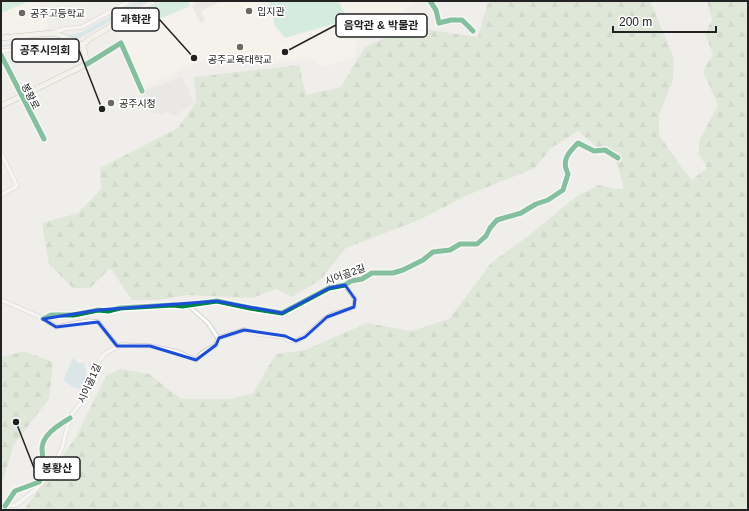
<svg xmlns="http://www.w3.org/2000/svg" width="749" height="511" viewBox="0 0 749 511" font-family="Arial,'Noto Sans KR',sans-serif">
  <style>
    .education { fill: #f8f7e8 }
    .forest { fill: url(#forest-firs) }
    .pitch { fill: #b7e6d2 }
    .parking { fill: #e0dfde }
    .water { fill: #bfdbe3 }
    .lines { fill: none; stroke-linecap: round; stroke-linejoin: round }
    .street-casing { stroke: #c9c8c7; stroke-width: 5 }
    .secondary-casing { stroke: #999a82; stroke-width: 6 }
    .street { stroke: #fdfcfc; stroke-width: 3.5 }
    .secondary { stroke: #f4f4ed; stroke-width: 5 }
    .cycleway-casing { stroke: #fff; stroke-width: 8 }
    .cycleway { stroke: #00873e; stroke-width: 5 }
    .marked { fill: none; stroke: #1d4ed8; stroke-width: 3; stroke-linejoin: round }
    .poi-dot { fill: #6a6968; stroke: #fff; stroke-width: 1.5 }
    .labels { text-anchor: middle; stroke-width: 3.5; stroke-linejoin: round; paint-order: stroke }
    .poi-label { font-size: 10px; fill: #222; stroke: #fff; text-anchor: start }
    .street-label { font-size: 10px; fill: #222; stroke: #fff }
    .leader { fill: none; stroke: #222; stroke-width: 1.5 }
    .callout-dot { fill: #222; stroke: #fff; stroke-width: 1.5 }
    .callout { fill: #fff; stroke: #222; stroke-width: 1.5 }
    .callout-label { font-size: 11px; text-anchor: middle; font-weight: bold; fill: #222 }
  </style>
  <defs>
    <pattern id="forest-firs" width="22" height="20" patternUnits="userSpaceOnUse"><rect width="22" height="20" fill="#cbdec1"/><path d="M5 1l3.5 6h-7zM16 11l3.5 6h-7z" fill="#aebea6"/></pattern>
  </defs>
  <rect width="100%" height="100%" fill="#f0eeeb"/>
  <g class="education">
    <path d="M1,1h38l9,24 -4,7 -43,3z"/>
    <path d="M164,1h251l-9,6 -2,9 -48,25 -1,16 -30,10 -17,-9 -40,5 -6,-9 -48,11 -6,-7 -68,29 -23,-58 32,-22z"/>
  </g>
  <g class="forest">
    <path d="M491,1h159l24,57 -1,22 -14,35v20l23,33 10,12 15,-12 -8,-14v-13l19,-36 -15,-34 10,-17 -8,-20 7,-14 -5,-19h41v509h-724l52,-73 30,-61 14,-7 29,5 32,25h49l23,-6 23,-39 29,-4 62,-27 44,8 38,-12 43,-57 35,-25 50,-41 22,-11 17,4 8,-1 -7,-24 -39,-33 -27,17 -16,20 -67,27 -49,25 -73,28 -26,32 -28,17 -16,-8 -24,9 -65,-3 -29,5h-26l-22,-32 -20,20h-17l-24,-24 -7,-41 36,-10 23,-24 -1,-21 78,-40 18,-26 -2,-25 105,-12 7,30 35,-8 24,-40 31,-14 28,-4 54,8 9,-32z"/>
    <path d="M24,351l29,11 -4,37 -35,45 -11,36 -2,1v-124z"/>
  </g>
  <g class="pitch">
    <path d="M1,1h23l1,2 -24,10z"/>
    <path d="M164,1h24l2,5 -35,15 -6,-14z"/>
    <path d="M269,1h70l8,19 -62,18 -10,-12z"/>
    <path d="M362,15l7,18 -9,4 -7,-18z"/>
  </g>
  <g class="parking">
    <path d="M194,1h28l-21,10 4,10 -5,2 -8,-17 3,-2z"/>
    <path d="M181,77l9,15 -1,1 5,10 -20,13 -7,-5 -5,3 -11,-2 -10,-20z"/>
  </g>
  <g class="water">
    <path d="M137,1h9l-77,43 -21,-2 -47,5v-2l54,-6 27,-7z"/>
    <path d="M73,358l6,5h5l3,14 -4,13 -10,-3 -10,-7z"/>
  </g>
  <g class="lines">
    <defs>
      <g id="street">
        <path d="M430,1l6,9 3,13 12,-3h11l11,11"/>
        <path d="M52,33l12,-4 18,-2 48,-26"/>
        <path d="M1,51l79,-6"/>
        <path d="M1,55l43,84"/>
        <path d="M87,64l34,-21 21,48"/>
        <path d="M1,153l16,33 -16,9"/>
        <path d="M1,300l37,16 18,11 33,-6 9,1 19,24"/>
        <path d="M188,305l20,18 10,15"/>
        <path d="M43,319l8,-4h23l24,-5 10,1 12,-3 53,-3 9,1 35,-5 33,7 32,5 47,-25 16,-3 6,-4 11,-2 10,-6h21l10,-3 20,-10 10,-8 17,-2 10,-6h17l9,-8 4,-8 7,-8 24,-7 15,-9 12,-4 15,-10 5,-16c-7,-13 0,-21 10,-31l16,8 11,-1 13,8"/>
        <path d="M5,506l10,-15 24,-9c6,-10 4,-21 3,-32 -1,-15 17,-25 28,-32"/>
        <path d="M1,509l4,-3 11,-1 18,-14 16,-17 12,-26 8,-31 14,-19 9,-27 11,-17 17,-9 29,1 28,6 18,8 6,-7 14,-8 2,-7 26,-8 14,4 28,3 2,3 8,1c13,-4 20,-17 32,-24 8,-6 18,-5 26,-10l1,-8 -10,-14"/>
      </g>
      <g id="secondary">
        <path d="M1,38l51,-5 8,2 23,10 6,-6 65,-38"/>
        <path d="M1,106l86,-42 -4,-19"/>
      </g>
    </defs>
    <use href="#street" class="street-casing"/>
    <use href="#secondary" class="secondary-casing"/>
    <use href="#street" class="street"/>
    <use href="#secondary" class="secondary"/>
    <defs>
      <g id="cycleway">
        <path d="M430,1l6,9 3,13 12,-3h11l11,11"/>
        <path d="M1,55l43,84"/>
        <path d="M87,64l34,-21 21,48"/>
        <path d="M43,319l8,-4h23l24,-5 10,1 12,-3 53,-3 9,1 35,-5 33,7 32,5 47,-25 16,-3 6,-4 11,-2 10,-6h21l10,-3 20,-10 10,-8 17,-2 10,-6h17l9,-8 4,-8 7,-8 24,-7 15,-9 12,-4 15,-10 5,-16c-7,-13 0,-21 10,-31l16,8 11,-1 13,8"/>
        <path d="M5,506l10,-15 24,-9c6,-10 4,-21 3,-32 -1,-15 17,-25 28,-32"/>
      </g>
    </defs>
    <use href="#cycleway" class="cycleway-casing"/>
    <use href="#cycleway" class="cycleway"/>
  </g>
  <path d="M0 0H749V511H0ZM345,285l10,14 -1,8 -27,10 -22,20 -9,4 -11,-5 -41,-6 -25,8 -3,7 -20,15 -46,-14h-33l-19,-24 -42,5 -13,-8 55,-9 119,-9 65,12 47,-25z" fill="#f0eeeb" fill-opacity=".55" fill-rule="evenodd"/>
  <path class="marked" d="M345,285l10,14 -1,8 -27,10 -22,20 -9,4 -11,-5 -41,-6 -25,8 -3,7 -20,15 -46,-14h-33l-19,-24 -42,5 -13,-8 55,-9 119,-9 65,12 47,-25z"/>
  <g class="poi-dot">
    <circle cx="249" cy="11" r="4"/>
    <circle cx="22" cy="13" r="4"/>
    <circle cx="240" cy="47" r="4"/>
    <circle cx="111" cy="103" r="4"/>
  </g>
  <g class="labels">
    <g class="poi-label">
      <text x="257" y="15">입지관</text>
      <text x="30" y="17">공주고등학교</text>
      <text x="240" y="63" text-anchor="middle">공주교육대학교</text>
      <text x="119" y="107">공주시청</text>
    </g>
    <g class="street-label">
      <text transform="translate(31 96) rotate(63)" y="4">봉황로</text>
      <text transform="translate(345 274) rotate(-20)" y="4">시어골2길</text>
      <text transform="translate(89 383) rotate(-66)" y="4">시어골1길</text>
    </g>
  </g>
  <path class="leader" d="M194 58L159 19M285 52L336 25M102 109L79 50M16 422L34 468"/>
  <g class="callout-dot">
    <circle cx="194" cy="58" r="4"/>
    <circle cx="285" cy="52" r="4"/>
    <circle cx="102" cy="109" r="4"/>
    <circle cx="16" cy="422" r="4"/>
  </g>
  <g class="callout">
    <rect x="112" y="8" width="47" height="23" rx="4"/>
    <rect x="336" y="14" width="91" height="23" rx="4"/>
    <rect x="12" y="39" width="67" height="23" rx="4"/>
    <rect x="34" y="457" width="46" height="23" rx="4"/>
  </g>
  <g class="callout-label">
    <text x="136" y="23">과학관</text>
    <text x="381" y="29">음악관 &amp; 박물관</text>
    <text x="45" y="54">공주시의회</text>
    <text x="57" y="472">봉황산</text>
  </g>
  <rect width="749" height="511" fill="none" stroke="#222222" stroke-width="4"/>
  <path d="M613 26v6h103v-6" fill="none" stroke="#222222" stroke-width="2"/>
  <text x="619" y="26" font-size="12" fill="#222222" stroke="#ffffff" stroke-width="3" paint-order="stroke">200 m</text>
</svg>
